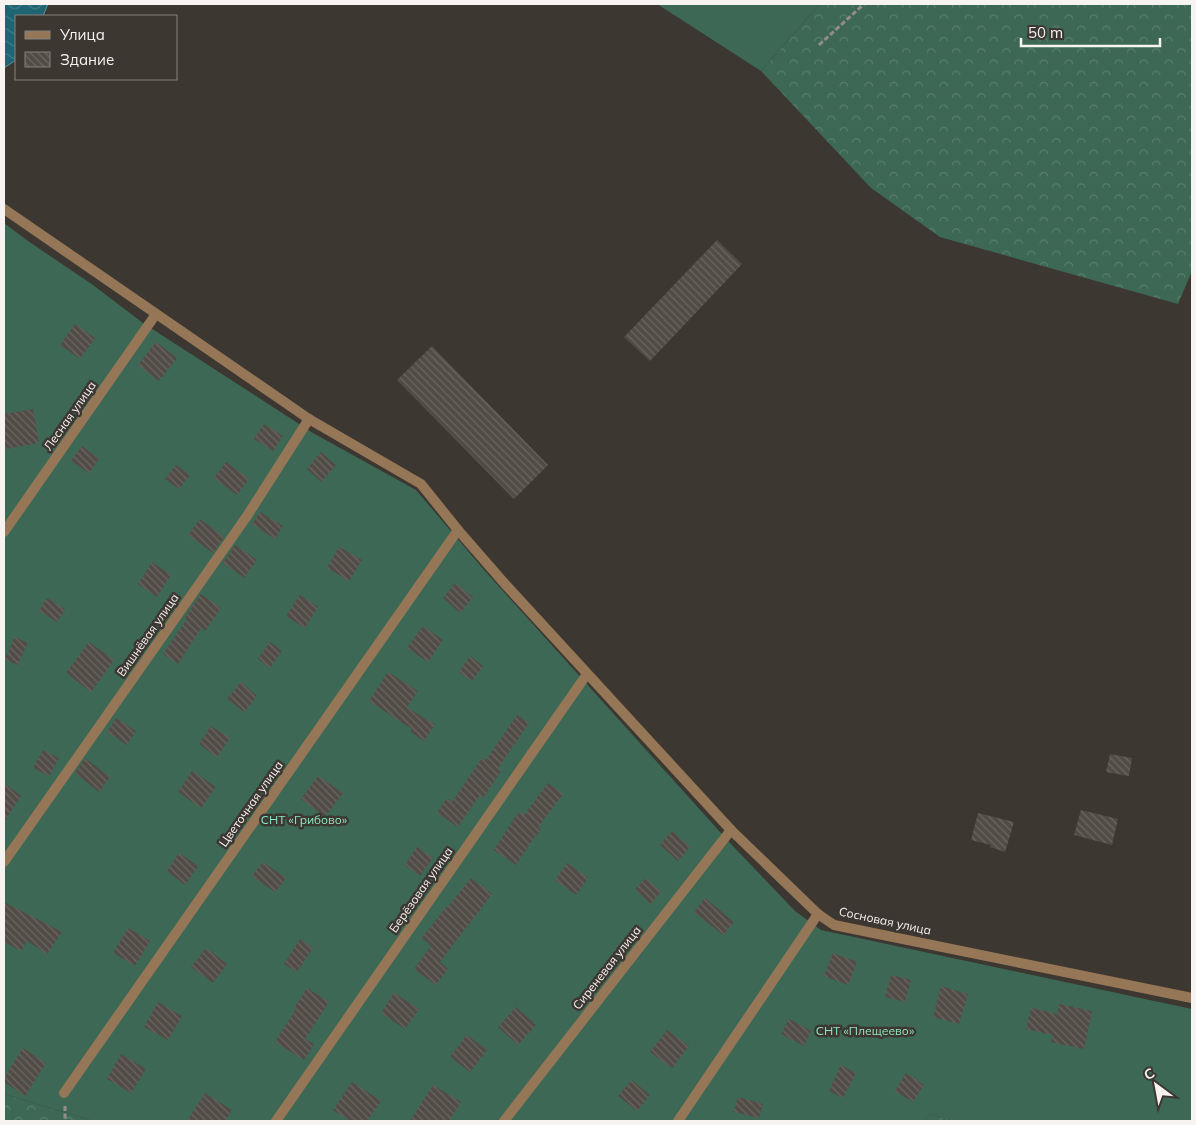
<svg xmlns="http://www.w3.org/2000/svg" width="1196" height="1125" viewBox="0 0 1196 1125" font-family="Mulish,sans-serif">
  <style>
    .forest { fill: url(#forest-crowns) }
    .garden { fill: #3c6855 }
    .water { fill: url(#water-waves); stroke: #608f98 }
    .building { fill: url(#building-back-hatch) }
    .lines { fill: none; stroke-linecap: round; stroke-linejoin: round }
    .path { stroke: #928d89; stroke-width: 3; stroke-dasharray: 5 2.5; stroke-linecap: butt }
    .service { stroke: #957757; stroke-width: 10 }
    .minor { stroke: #957757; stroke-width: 10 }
    .labels { text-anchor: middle; stroke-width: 5; stroke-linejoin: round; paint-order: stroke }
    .street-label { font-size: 12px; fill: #f7f3f0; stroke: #3c3731 }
    .park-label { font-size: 12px; fill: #8fe6c0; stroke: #3c3731 }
  </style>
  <defs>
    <pattern id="forest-crowns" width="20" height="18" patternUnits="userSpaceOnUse" patternTransform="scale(1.25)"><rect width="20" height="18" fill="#3c6855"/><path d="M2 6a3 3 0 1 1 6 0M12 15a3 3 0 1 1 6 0" fill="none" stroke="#597e6e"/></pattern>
    <pattern id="water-waves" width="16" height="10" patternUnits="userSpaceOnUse" patternTransform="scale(1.25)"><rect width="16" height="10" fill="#1f6473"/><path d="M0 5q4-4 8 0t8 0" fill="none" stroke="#407b87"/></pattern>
    <pattern id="building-back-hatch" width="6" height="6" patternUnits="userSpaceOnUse" patternTransform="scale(1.25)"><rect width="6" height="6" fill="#514c45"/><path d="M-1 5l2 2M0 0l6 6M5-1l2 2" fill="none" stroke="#6b6660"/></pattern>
  </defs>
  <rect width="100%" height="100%" fill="#3c3731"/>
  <g class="forest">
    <path d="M820,4h372v267l-14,33 -238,-67 -69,-49 -110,-117z"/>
    <path d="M4,1094l89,27h-89z"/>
    <path d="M931,1114l22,7h-30z"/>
  </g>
  <g class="garden">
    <path d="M657,4h163l-59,67z"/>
    <path d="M4,223l24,18 65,44 50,38 170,110 103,57 69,81 245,272 65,68 26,19 371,79v112h-239l-22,-7 -8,7h-830l-89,-27z"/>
  </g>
  <path class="water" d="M4,4h44l-5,12h-27v44l-12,8z"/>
  <g class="building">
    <path d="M717,240l25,24 -92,97 -26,-24z"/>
    <path d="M75,324l20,14 -15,21 -20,-14z"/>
    <path d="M156,342l21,16 -18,23 -21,-16z"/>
    <path d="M432,346l116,119 -34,34 -117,-119z"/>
    <path d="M33,409l6,34 -33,6 -2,-11v-24z"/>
    <path d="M264,424l19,12 -10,15 -19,-12z"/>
    <path d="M82,446l17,13 -10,14 -18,-12z"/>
    <path d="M321,452l15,13 -15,17 -14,-13z"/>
    <path d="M226,462l23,17 -12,16 -23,-17z"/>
    <path d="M176,465l14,10 -11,14 -14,-10z"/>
    <path d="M260,512l23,14 -8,13 -23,-15z"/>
    <path d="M200,519l24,18 -11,16 -25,-18z"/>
    <path d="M235,545l22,15 -13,18 -21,-15z"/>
    <path d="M339,547l23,13 -13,21 -22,-13z"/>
    <path d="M152,562l19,13 -14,22 -19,-13z"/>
    <path d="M455,583l18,14 -13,16 -17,-15z"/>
    <path d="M201,594l20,14 -16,23 -4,-3 -23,36 -15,-10 24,-35 -2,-2z"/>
    <path d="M300,595l18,12 -13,21 -19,-12z"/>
    <path d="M47,598l18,11 -8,13 -18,-11z"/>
    <path d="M423,626l20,14 -15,22 -21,-14z"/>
    <path d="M15,637l13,6 -11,22 -12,-6z"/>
    <path d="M89,642l25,18 -23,32 -25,-19z"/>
    <path d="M270,642l12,9 -12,17 -12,-9z"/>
    <path d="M470,656l13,10 -11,15 -13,-9z"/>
    <path d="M388,672l30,19 -11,16 28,18 -11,16 -13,-9 1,-3 -43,-28z"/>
    <path d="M241,682l16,14 -13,16 -17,-13z"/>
    <path d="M517,715l12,8 -31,45 3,3 -18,27 -4,-2 -21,31 -21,-14 10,-15 5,4 30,-44 4,2z"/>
    <path d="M116,718l20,13 -9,14 -20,-13z"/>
    <path d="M211,726l19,12 -13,19 -18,-13z"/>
    <path d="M43,750l16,8 -10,18 -16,-8z"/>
    <path d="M1110,754l22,4 -3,18 -23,-4z"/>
    <path d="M85,758l25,19 -11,15 -24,-19z"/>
    <path d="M192,771l24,16 -15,21 -23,-16z"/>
    <path d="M318,776l25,17 -18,24 -24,-18z"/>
    <path d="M4,783l17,13 -17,26z"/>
    <path d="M548,783l15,11 -25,33 3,3 -8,9 -17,26 -22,-15 19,-30 7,-8 4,3z"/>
    <path d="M1081,810l37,9 -6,26 -38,-10z"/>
    <path d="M978,813l36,9 -9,30 -15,-5 1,-2 -20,-5z"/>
    <path d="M672,831l18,16 -12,14 -18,-16z"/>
    <path d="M417,847l16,11 -13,18 -15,-11z"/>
    <path d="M179,853l19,13 -13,19 -18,-14z"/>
    <path d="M263,862l23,16 -11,14 -23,-16z"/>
    <path d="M567,863l21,15 -12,17 -21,-15z"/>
    <path d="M471,878l21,16 -52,68 8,7 -12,16 -22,-16 17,-23 -9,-8 24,-31 1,1z"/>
    <path d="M646,878l15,14 -11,12 -15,-15z"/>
    <path d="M705,898l29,24 -11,13 -29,-23z"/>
    <path d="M4,902l58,30 -15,22 -20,-13 -6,10 -17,-9z"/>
    <path d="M128,928l22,13 -15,25 -22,-13z"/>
    <path d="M300,939l13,9 -16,24 -13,-8z"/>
    <path d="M206,948l21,16 -14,19 -22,-16z"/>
    <path d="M833,953l24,9 -9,23 -24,-9z"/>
    <path d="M891,975l20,5 -6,22 -20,-5z"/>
    <path d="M941,986l27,8 -9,30 -26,-7z"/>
    <path d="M307,988l22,14 -24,37 9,5 -10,16 -29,-18 21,-33 -2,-1z"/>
    <path d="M394,993l25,16 -14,20 -24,-16z"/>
    <path d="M158,1002l24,14 -14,24 -24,-13z"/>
    <path d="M1059,1004l33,7 -8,38 -33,-7 2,-7 -27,-6 5,-21 26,6z"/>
    <path d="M516,1007l20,18 -18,20 -20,-18z"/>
    <path d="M789,1019l22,12 -7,15 -23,-12z"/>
    <path d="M667,1030l22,16 -17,22 -22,-16z"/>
    <path d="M467,1035l20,15 -17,22 -20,-15z"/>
    <path d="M23,1048l23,15 -21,33 -21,-14v-4z"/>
    <path d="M121,1054l25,15 -15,24 -24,-14z"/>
    <path d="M841,1065l15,8 -13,25 -14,-7z"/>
    <path d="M906,1073l18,12 -11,17 -18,-11z"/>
    <path d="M632,1080l18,15 -13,16 -19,-15z"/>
    <path d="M352,1082l29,19 -14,20h-16l-18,-11z"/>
    <path d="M433,1085l28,17 -12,19h-39z"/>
    <path d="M205,1093l27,17 -7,11h-38z"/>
    <path d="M738,1097l25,7 -4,14 -25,-6z"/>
  </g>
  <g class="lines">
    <g class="path">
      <path d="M819,45l45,-41"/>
      <path d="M65,1106v15"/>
    </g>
    <g class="service">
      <path d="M4,532l152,-218"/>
      <path d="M4,862l243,-346 62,-97"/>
      <path d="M64,1093l394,-563"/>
      <path d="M276,1121l311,-447"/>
      <path d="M504,1121l227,-291"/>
    </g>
    <g class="minor">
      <path d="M4,209l305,210 112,65 37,46 47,54 226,246 87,84 16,11 358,73"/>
      <path d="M678,1121l140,-207"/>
    </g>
  </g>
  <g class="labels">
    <g class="street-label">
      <text transform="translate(70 416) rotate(-55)" y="4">Лесная улица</text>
      <text transform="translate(148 635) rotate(-55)" y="4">Вишнёвая улица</text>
      <text transform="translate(251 804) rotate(-55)" y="4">Цветочная улица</text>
      <text transform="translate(421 890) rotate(-55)" y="4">Берёзовая улица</text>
      <text transform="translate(885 921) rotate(12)" y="4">Сосновая улица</text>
      <text transform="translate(607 968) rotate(-52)" y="4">Сиреневая улица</text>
    </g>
    <g class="park-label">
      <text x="304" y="824">СНТ «Грибово»</text>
      <text x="865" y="1035">СНТ «Плещеево»</text>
    </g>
  </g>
  <rect width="1196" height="1125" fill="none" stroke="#f7f3f0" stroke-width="10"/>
  <rect x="15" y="15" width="162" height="65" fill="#3c3731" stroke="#87827d"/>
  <rect x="25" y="31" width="25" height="8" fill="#957757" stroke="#87827d"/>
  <text x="60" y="40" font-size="15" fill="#f7f3f0">Улица</text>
  <rect x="25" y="52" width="25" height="15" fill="url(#building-back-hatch)" stroke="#87827d"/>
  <text x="60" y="65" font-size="15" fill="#f7f3f0">Здание</text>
  <g transform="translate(1156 1085) rotate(328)" stroke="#3c3731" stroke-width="4" paint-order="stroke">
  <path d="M0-4L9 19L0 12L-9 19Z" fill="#f7f3f0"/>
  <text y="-8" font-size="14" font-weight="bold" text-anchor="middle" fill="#f7f3f0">С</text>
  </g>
  <path d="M1021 38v8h139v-8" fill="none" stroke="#f7f3f0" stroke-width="2.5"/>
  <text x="1028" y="38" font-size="15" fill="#f7f3f0" stroke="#3c3731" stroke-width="4" paint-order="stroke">50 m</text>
</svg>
